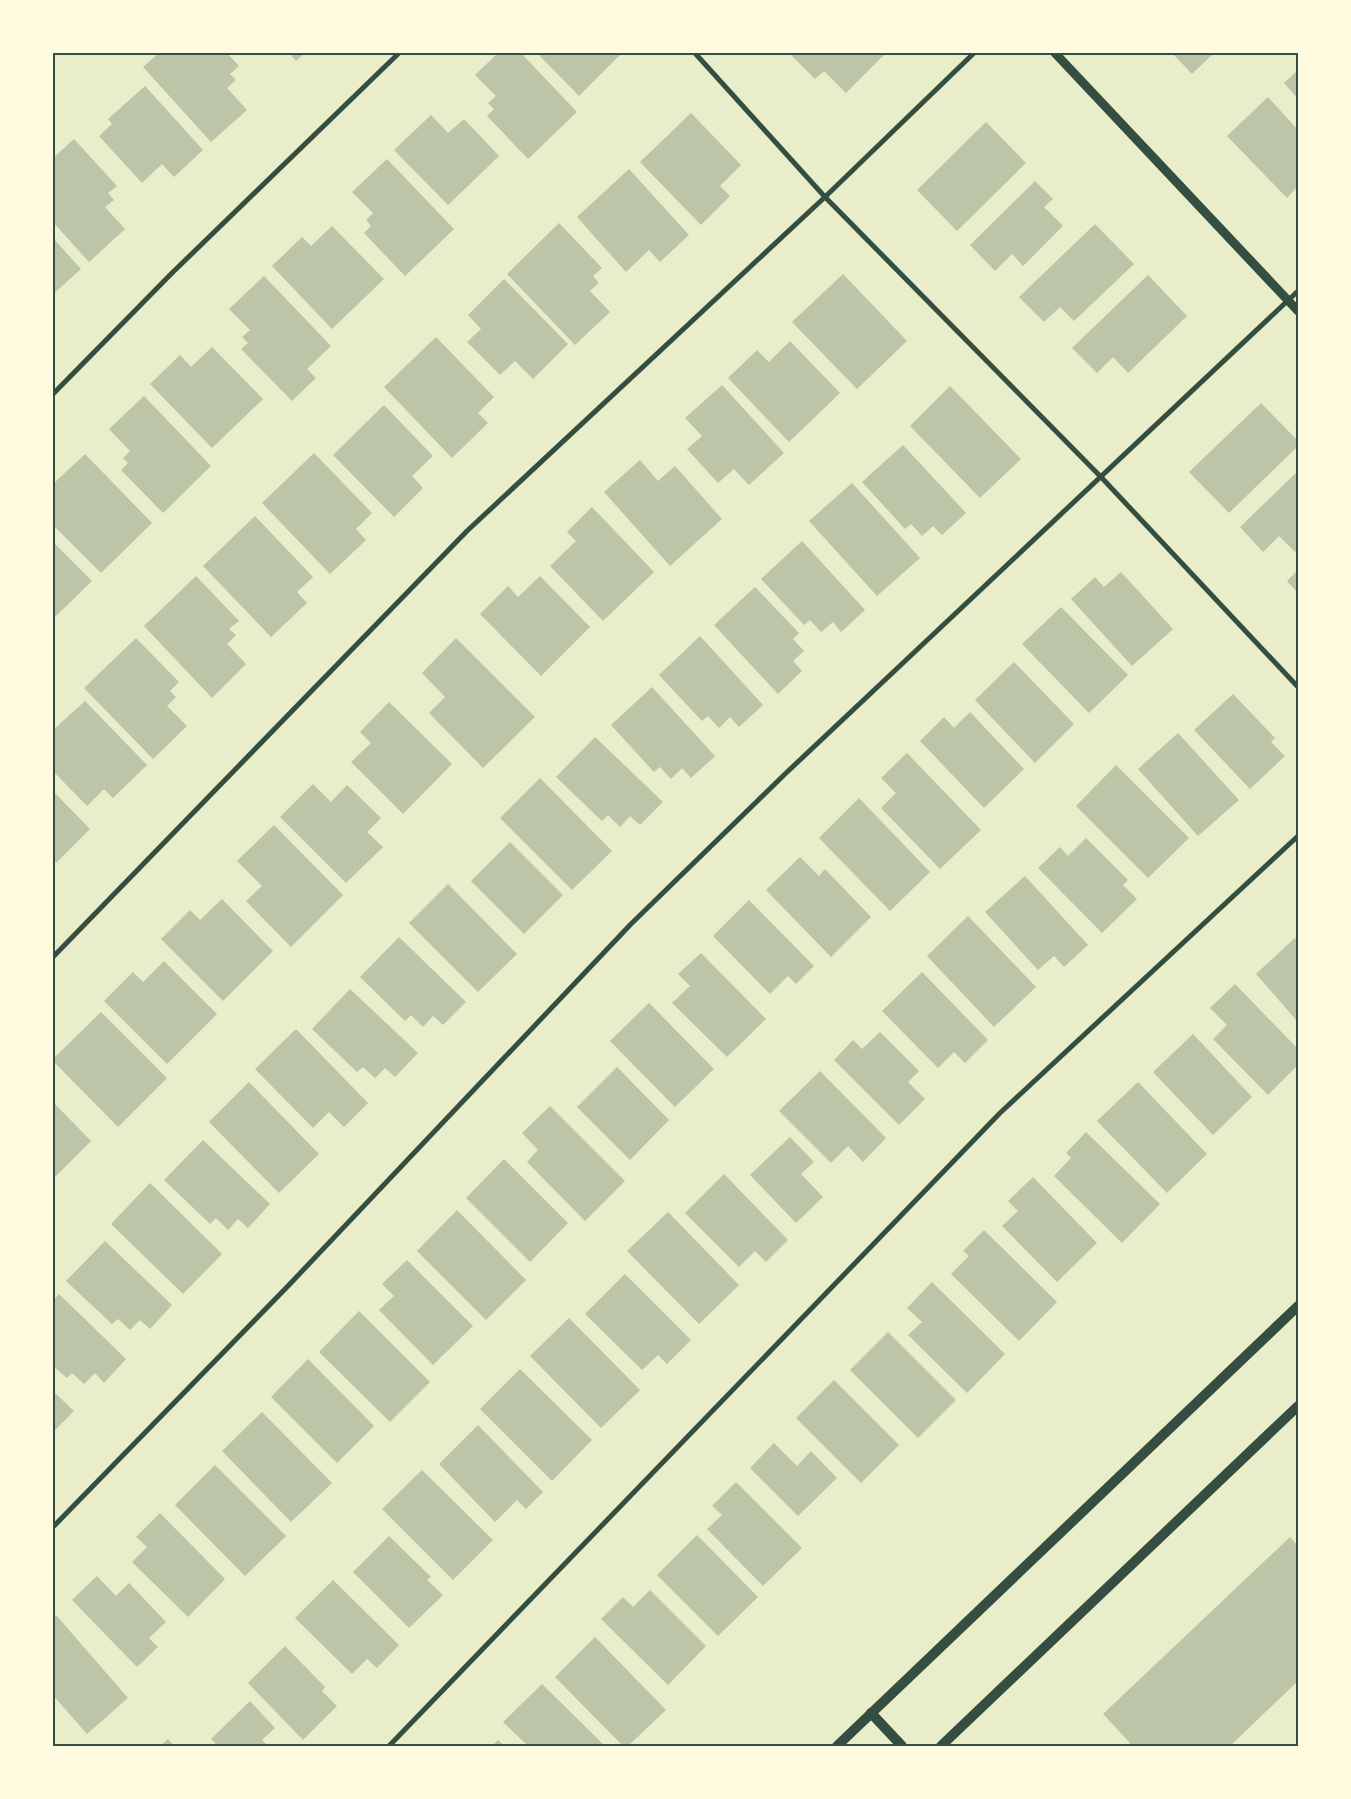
<svg xmlns="http://www.w3.org/2000/svg" width="1351" height="1799" viewBox="0 0 1351 1799" font-family="Lato,sans-serif">
  <style>
    .building { fill: #bcc5a7 }
    .lines { fill: none; stroke-linecap: round; stroke-linejoin: round }
    .minor { stroke: #344e41; stroke-width: 5 }
    .tertiary { stroke: #344e41; stroke-width: 9 }
    .secondary { stroke: #344e41; stroke-width: 10 }
    .neatline { fill: none; stroke: #344e41; stroke-width: 2 }
  </style>
  <rect width="100%" height="100%" fill="#e9edc9"/>
  <g class="building">
    <path d="M160,52h66l13,14 -9,8 6,6 -9,8 20,22 -36,32 -68,-75z"/>
    <path d="M288,52h18l-10,9z"/>
    <path d="M499,52h21l57,60 -49,47 -41,-43 7,-7 -6,-6 8,-7 -21,-21z"/>
    <path d="M536,52h87l-44,44z"/>
    <path d="M788,52h99l-41,41 -22,-22 -9,8z"/>
    <path d="M1171,52h44l-23,22z"/>
    <path d="M1298,70v29l-14,-16z"/>
    <path d="M145,86l58,64 -29,27 -12,-13 -20,19 -43,-47 13,-12 -4,-5z"/>
    <path d="M1268,97l30,33v56l-11,12 -60,-62z"/>
    <path d="M691,113l50,52 -21,21 10,10 -29,29 -61,-63z"/>
    <path d="M431,115l17,18 16,-14 35,37 -51,49 -54,-55z"/>
    <path d="M986,122l40,41 -69,68 -40,-41z"/>
    <path d="M74,139l43,47 -9,7 6,7 -9,7 20,22 -36,33 -37,-41v-62z"/>
    <path d="M387,159l67,70 -49,47 -41,-43 7,-7 -5,-6 7,-7 -21,-21z"/>
    <path d="M629,169l60,66 -29,27 -11,-12 -23,22 -49,-55z"/>
    <path d="M1035,181l18,18 -9,8 19,19 -40,40 -11,-12 -17,17 -25,-26z"/>
    <path d="M559,223l43,45 -9,8 6,7 -9,8 20,21 -35,33 -68,-71z"/>
    <path d="M1095,224l39,40 -60,57 -14,-14 -16,15 -25,-25z"/>
    <path d="M332,226l52,53 -52,50 -60,-63 30,-29 9,9z"/>
    <path d="M52,237l29,32 -29,26z"/>
    <path d="M843,274l64,67 -50,48 -65,-67z"/>
    <path d="M1148,275l39,41 -59,57 -15,-16 -16,16 -25,-25z"/>
    <path d="M264,276l67,70 -24,23 9,9 -24,23 -51,-52 7,-6 -6,-6 8,-7 -21,-21z"/>
    <path d="M504,279l64,65 -35,35 -18,-18 -15,14 -33,-33 14,-13 -13,-14z"/>
    <path d="M436,337l58,60 -16,16 10,10 -36,35 -68,-71z"/>
    <path d="M790,341l50,52 -51,49 -61,-64 29,-28 12,12z"/>
    <path d="M212,347l51,52 -51,49 -62,-64 30,-29 11,12z"/>
    <path d="M722,385l62,68 -35,32 -15,-16 -16,14 -31,-34 15,-13 -17,-18z"/>
    <path d="M950,386l71,73 -41,39 -70,-72z"/>
    <path d="M144,396l67,70 -48,47 -42,-43 7,-7 -5,-5 7,-7 -21,-22z"/>
    <path d="M1261,403l37,38v5l-69,67 -40,-41z"/>
    <path d="M384,405l49,51 -21,20 11,12 -29,29 -61,-62z"/>
    <path d="M903,445l63,68 -24,22 -9,-9 -11,10 -11,-12 -6,5 -43,-47z"/>
    <path d="M314,453l58,60 -16,16 10,11 -36,34 -68,-71z"/>
    <path d="M85,454l67,69 -51,50 -49,-49v-39z"/>
    <path d="M640,460l18,21 17,-15 47,53 -52,47 -66,-74z"/>
    <path d="M1298,471v78l-3,3 -16,-16 -16,16 -23,-25z"/>
    <path d="M852,483l68,75 -43,38 -68,-75z"/>
    <path d="M592,507l62,65 -51,49 -53,-55 26,-25 -9,-9z"/>
    <path d="M255,516l58,61 -16,15 10,11 -36,34 -68,-71z"/>
    <path d="M52,541l40,40 -37,36 -3,-2z"/>
    <path d="M802,541l63,69 -24,22 -8,-10 -12,10 -11,-12 -6,5 -43,-46z"/>
    <path d="M1298,570v23l-11,-12z"/>
    <path d="M1121,572l52,57 -41,37 -61,-67 24,-22 9,10z"/>
    <path d="M196,576l43,45 -10,8 7,6 -9,9 19,20 -34,34 -68,-72z"/>
    <path d="M540,576l50,51 -49,49 -61,-62 28,-28 10,11z"/>
    <path d="M755,587l44,46 -6,6 11,12 -11,10 9,10 -24,23 -64,-69z"/>
    <path d="M1061,607l67,68 -39,38 -67,-69z"/>
    <path d="M700,636l63,69 -24,22 -9,-10 -11,11 -11,-12 -6,5 -43,-46z"/>
    <path d="M136,638l43,44 -9,9 6,6 -9,9 20,20 -34,33 -69,-71z"/>
    <path d="M456,638l79,79 -52,51 -54,-55 16,-16 -23,-24z"/>
    <path d="M1014,662l60,62 -39,39 -60,-63z"/>
    <path d="M652,687l63,69 -24,22 -9,-10 -11,11 -11,-12 -6,5 -43,-47z"/>
    <path d="M1233,694l42,44 -4,4 14,14 -35,33 -56,-59z"/>
    <path d="M85,701l62,64 -34,33 -9,-9 -17,17 -35,-36v-39z"/>
    <path d="M389,702l63,62 -49,50 -52,-52 20,-19 -11,-11z"/>
    <path d="M970,712l54,57 -40,39 -64,-67 24,-24 10,11z"/>
    <path d="M1178,733l61,67 -41,36 -60,-67z"/>
    <path d="M595,737l68,65 -23,23 -10,-9 -10,11 -12,-12 -6,6 -46,-44z"/>
    <path d="M907,753l74,77 -41,39 -59,-61 15,-15 -15,-15z"/>
    <path d="M1116,765l73,73 -41,40 -72,-72z"/>
    <path d="M540,778l72,73 -40,39 -72,-72z"/>
    <path d="M313,784l18,18 16,-17 34,33 -14,14 16,15 -37,36 -66,-66z"/>
    <path d="M52,790l38,39 -34,34 -4,-4z"/>
    <path d="M859,798l71,74 -40,39 -71,-73z"/>
    <path d="M274,825l69,70 -52,52 -45,-46 16,-15 -25,-25z"/>
    <path d="M1086,838l42,42 -5,5 14,14 -35,34 -64,-65 22,-21 8,9z"/>
    <path d="M510,842l53,53 -39,39 -53,-53z"/>
    <path d="M800,857l19,19 6,-7 46,48 -40,40 -65,-67z"/>
    <path d="M1025,876l63,69 -24,22 -10,-11 -16,14 -53,-58z"/>
    <path d="M448,884l69,70 -39,38 -69,-69z"/>
    <path d="M222,899l51,52 -50,50 -62,-62 29,-29 10,10z"/>
    <path d="M749,900l65,66 -18,18 -8,-8 -18,18 -57,-58z"/>
    <path d="M968,916l68,71 -42,40 -67,-71z"/>
    <path d="M399,937l67,65 -23,23 -10,-9 -10,11 -12,-12 -6,6 -45,-44z"/>
    <path d="M1295,938l3,4v80l-42,-48z"/>
    <path d="M701,953l65,66 -39,38 -55,-54 18,-17 -12,-12z"/>
    <path d="M164,961l53,53 -50,50 -63,-63 29,-29 10,10z"/>
    <path d="M922,972l66,68 -23,23 -11,-11 -16,16 -56,-57z"/>
    <path d="M1235,984l63,65v16l-30,30 -55,-56 14,-14 -17,-17z"/>
    <path d="M350,989l68,64 -23,24 -10,-9 -10,10 -12,-11 -6,5 -45,-43z"/>
    <path d="M649,1003l65,66 -39,38 -65,-66z"/>
    <path d="M101,1012l66,66 -49,49 -66,-67z"/>
    <path d="M296,1029l72,74 -24,24 -15,-15 -16,16 -58,-59z"/>
    <path d="M880,1032l39,39 -11,11 17,17 -26,26 -65,-65 19,-20 9,9z"/>
    <path d="M1193,1034l59,63 -39,38 -60,-63z"/>
    <path d="M617,1067l52,53 -39,40 -53,-53z"/>
    <path d="M820,1071l66,67 -23,24 -15,-16 -17,17 -52,-52z"/>
    <path d="M249,1082l70,72 -40,39 -70,-71z"/>
    <path d="M1138,1082l69,72 -40,39 -70,-72z"/>
    <path d="M52,1101l39,40 -39,39z"/>
    <path d="M550,1106l75,75 -40,40 -58,-59 11,-12 -16,-17z"/>
    <path d="M1086,1132l74,72 -38,39 -68,-67 17,-18 -5,-5z"/>
    <path d="M790,1137l24,25 -13,12 22,23 -27,26 -46,-48z"/>
    <path d="M203,1140l67,64 -22,24 -10,-9 -10,11 -12,-12 -6,6 -46,-44z"/>
    <path d="M504,1159l64,64 -38,39 -64,-64z"/>
    <path d="M724,1174l64,66 -22,22 -11,-11 -16,16 -54,-54z"/>
    <path d="M1033,1177l64,66 -40,39 -55,-56 16,-15 -10,-10z"/>
    <path d="M150,1183l72,71 -39,40 -72,-70z"/>
    <path d="M457,1210l69,70 -40,40 -69,-69z"/>
    <path d="M668,1212l71,73 -40,39 -72,-73z"/>
    <path d="M984,1230l73,72 -38,39 -68,-67 18,-18 -6,-5z"/>
    <path d="M105,1241l67,64 -22,24 -10,-9 -10,10 -12,-11 -6,5 -46,-43z"/>
    <path d="M407,1260l66,66 -40,39 -54,-55 15,-14 -12,-12z"/>
    <path d="M625,1274l66,66 -24,24 -9,-9 -16,15 -57,-56z"/>
    <path d="M932,1282l73,72 -38,39 -59,-58 14,-13 -15,-14z"/>
    <path d="M59,1294l67,65 -22,24 -9,-10 -11,11 -12,-11 -5,5 -15,-13v-63z"/>
    <path d="M359,1311l71,71 -40,40 -71,-70z"/>
    <path d="M569,1318l71,72 -39,38 -71,-72z"/>
    <path d="M888,1332l68,68 -38,38 -68,-68z"/>
    <path d="M308,1359l66,67 -37,37 -66,-66z"/>
    <path d="M520,1369l72,71 -40,41 -72,-72z"/>
    <path d="M834,1380l65,65 -38,38 -65,-65z"/>
    <path d="M52,1390l22,21 -22,22z"/>
    <path d="M262,1412l70,71 -41,39 -69,-71z"/>
    <path d="M478,1425l65,67 -17,17 -9,-9 -22,22 -56,-58z"/>
    <path d="M774,1443l23,23 14,-15 26,27 -39,38 -48,-48z"/>
    <path d="M215,1465l71,71 -41,40 -70,-71z"/>
    <path d="M422,1470l71,70 -40,40 -71,-71z"/>
    <path d="M736,1482l66,66 -39,38 -56,-57 15,-14 -10,-9z"/>
    <path d="M160,1513l65,66 -37,38 -56,-55 15,-15 -11,-10z"/>
    <path d="M697,1535l61,62 -40,39 -61,-61z"/>
    <path d="M389,1536l42,41 -4,3 16,15 -34,33 -56,-56z"/>
    <path d="M1290,1537l8,9v135l-68,65h-104l4,-3 -27,-29z"/>
    <path d="M97,1576l19,20 13,-13 37,39 -17,16 9,9 -21,20 -65,-67z"/>
    <path d="M333,1580l66,65 -22,23 -10,-9 -15,15 -57,-56z"/>
    <path d="M650,1590l56,56 -38,39 -67,-66 22,-22 10,10z"/>
    <path d="M56,1615l72,83 -41,36 -35,-40v-76z"/>
    <path d="M595,1637l71,73 -38,36h-5l-68,-69z"/>
    <path d="M285,1646l40,41 -3,4 15,15 -34,34 -55,-57z"/>
    <path d="M542,1684l63,62h-77l-25,-24z"/>
    <path d="M250,1701l25,27 -13,12 6,6h-50l-7,-7z"/>
    <path d="M168,1739l6,7h-14z"/>
    <path d="M498,1740l7,6h-13z"/>
  </g>
  <g class="lines">
    <g class="minor">
      <path d="M694,52l131,145 276,280 197,210"/>
      <path d="M52,395l120,-122 228,-221"/>
      <path d="M52,958l415,-427 358,-334 150,-145"/>
      <path d="M52,1528l236,-242 343,-362 154,-150 513,-483"/>
      <path d="M389,1746l611,-633 298,-277"/>
    </g>
    <path class="tertiary" d="M1054,52l244,259"/>
    <g class="secondary">
      <path d="M871,1713l31,33"/>
      <path d="M837,1746l461,-440"/>
      <path d="M941,1746l357,-340"/>
    </g>
  </g>
  <rect width="1351" height="1799" fill="none" stroke="#fefae0" stroke-width="108"/>
  <rect x="54" y="54" width="1243" height="1691" class="neatline"/>
</svg>
